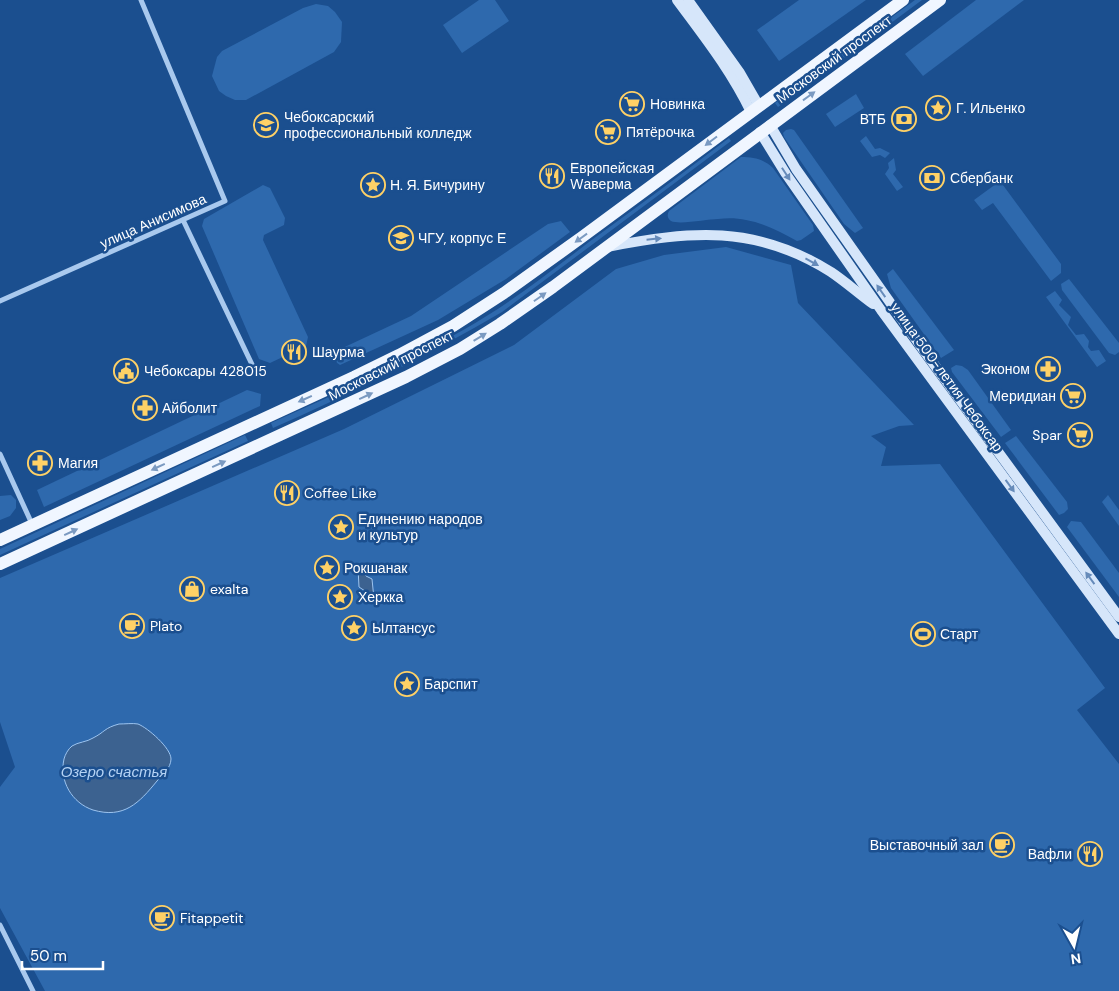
<svg xmlns="http://www.w3.org/2000/svg" width="1119" height="991" viewBox="0 0 1119 991" font-family="'DM Sans',sans-serif">
  <style>
    .green { fill: #2e69ad }
    .water { fill: #3c6290; stroke: #9cc4f0 }
    .lines { fill: none; stroke-linecap: round; stroke-linejoin: round }
    .street { stroke: #a9c9ee; stroke-width: 5 }
    .secondary { stroke: #d6e6fa; stroke-width: 10 }
    .primary { stroke: #f0f6ff; stroke-width: 12 }
    .oneway { fill: #7b9ac1 }
    .oneway2 { fill: #668bba }
    .labels { text-anchor: middle; stroke-width: 5; stroke-linejoin: round; paint-order: stroke }
    .street-label { font-size: 14px; fill: #fff; stroke: #1b4f8f }
    .poi-label { font-size: 14px; fill: #fff; stroke: #1b4f8f; text-anchor: start }
    .water-label { font-size: 15px; font-style: italic; fill: #b5d3f5; stroke: #1b4f8f }
  </style>
  <rect width="100%" height="100%" fill="#1b4f8f"/>
  <g class="green">
    <path d="M479,0h16l14,21 -47,32 -19,-28z"/>
    <path d="M799,0h67l-87,61 -22,-31z"/>
    <path d="M915,0h7l-144,107 -3,-4z"/>
    <path d="M976,0h48l-101,76 -18,-22z"/>
    <path d="M316,4l12,2 7,6 7,10 -1,20 -7,10 -88,48h-11l-9,-4 -7,-5 -7,-15 5,-19 5,-6 81,-43z"/>
    <path d="M856,94l8,14 -29,19 -9,-13z"/>
    <path d="M791,129l3,1 69,98 -8,5 -11,-9 -60,-87 -1,-4 3,-3z"/>
    <path d="M866,136l9,13 5,-1 10,5 -5,5 -5,-3 -8,2 -12,-16z"/>
    <path d="M729,138l2,3 -229,171c-74,43 -151,82 -229,116l-2,-5c65,-29 132,-59 194,-94 44,-25 84,-56 124,-87 47,-34 94,-69 140,-104z"/>
    <path d="M741,157c13,0 22,2 32,11l40,57 1,6 -13,9 -4,1c-17,-9 -33,-18 -51,-21 -9,-2 -19,-2 -28,-1 -10,0 -38,6 -47,2 -4,-3 -4,-6 -2,-10z"/>
    <path d="M894,158l2,12 -3,4 10,13 -6,4 -12,-17 4,-6 -1,-5z"/>
    <path d="M1000,181l61,83v9l-10,8 -58,-78 -11,7 -8,-10z"/>
    <path d="M263,185l7,3 15,30 -1,7 -20,10 -1,5 45,97 -2,9 -36,17 -11,-4 -57,-133 2,-7z"/>
    <path d="M561,221l9,11 -64,47 -68,41 -98,45c-5,-3 -7,-8 -6,-13l77,-36 137,-92z"/>
    <path d="M726,247l65,18 7,38 116,122 -15,1 -28,10 15,11 -5,19 59,-2 165,224 -28,22 42,54v227h-1074l-45,-83v-121l15,-20 -15,-45v-144l344,-149 170,-84 102,-76 48,-14z"/>
    <path d="M893,269l61,81 -13,8 -50,-70 -4,-14z"/>
    <path d="M1069,279l50,64v9l-4,3 -6,-2 -47,-63 -1,-6z"/>
    <path d="M1055,291l7,9 -3,5 12,12 -3,8 8,10 8,-1 5,7 -1,6 3,4 8,-1 7,11 -9,6 -51,-70z"/>
    <path d="M956,365l6,1 6,4 43,60 -10,7 -49,-65 -1,-4z"/>
    <path d="M247,390l14,4 -1,12 -216,101 -7,-17z"/>
    <path d="M245,435l3,6 -248,114v-6z"/>
    <path d="M1016,436l51,66 1,7 -4,4 -5,2 -54,-72z"/>
    <path d="M11,495l5,5v8l-6,8 -10,4v-24z"/>
    <path d="M1108,495l11,15v16l-17,-24z"/>
    <path d="M1071,521l10,1 38,51v24l-52,-70z"/>
  </g>
  <g class="water">
    <path d="M358,568l4,1 4,7 6,3 2,20h-4l-5,-8 -6,-4z"/>
    <path d="M119,724c6,0 14,-1 19,0 10,4 33,24 33,35 0,9 -9,16 -14,22 -18,22 -33,38 -64,29 -21,-7 -34,-29 -29,-51 1,-4 4,-10 8,-13 6,-4 15,-4 21,-8 12,-6 11,-10 26,-14z"/>
  </g>
  <g class="lines">
    <g class="street">
      <path d="M183,220l74,155"/>
      <path d="M0,301l225,-100 -84,-201"/>
      <path d="M0,454l32,70"/>
      <path d="M0,925l33,66"/>
    </g>
    <g class="secondary">
      <path d="M677,0c28,38 53,69 74,112"/>
      <path d="M688,0l52,73 19,33"/>
      <path d="M770,125l26,44 129,183 194,265"/>
      <path d="M760,132l26,42 95,136 238,324"/>
      <path d="M607,247c84,-16 148,-23 224,25 15,10 28,22 42,32"/>
    </g>
    <g class="primary">
      <path d="M0,540l354,-163 45,-22 54,-29 51,-33 78,-56 321,-237"/>
      <path d="M0,564l406,-187 54,-28 40,-25 53,-37 387,-287"/>
    </g>
  </g>
  <defs><path id="oneway-solid" d="M-6-.8H1V-3.2L6.5 0L1 3.2V.8H-6Z" transform="scale(1.25)"/></defs>
  <g class="oneway">
    <use href="#oneway-solid" transform="translate(809 96) rotate(-36)"/>
    <use href="#oneway-solid" transform="translate(711 141) rotate(143)"/>
    <use href="#oneway-solid" transform="translate(581 238) rotate(144)"/>
    <use href="#oneway-solid" transform="translate(540 297) rotate(-35)"/>
    <use href="#oneway-solid" transform="translate(480 337) rotate(-31)"/>
    <use href="#oneway-solid" transform="translate(366 396) rotate(-25)"/>
    <use href="#oneway-solid" transform="translate(305 399) rotate(156)"/>
    <use href="#oneway-solid" transform="translate(219 464) rotate(-24)"/>
    <use href="#oneway-solid" transform="translate(158 467) rotate(155)"/>
    <use href="#oneway-solid" transform="translate(71 532) rotate(-25)"/>
  </g>
  <g class="oneway2">
    <use href="#oneway-solid" transform="translate(786 174) rotate(57)"/>
    <use href="#oneway-solid" transform="translate(654 239) rotate(-6)"/>
    <use href="#oneway-solid" transform="translate(812 262) rotate(29)"/>
    <use href="#oneway-solid" transform="translate(881 291) rotate(-125)"/>
    <use href="#oneway-solid" transform="translate(1010 486) rotate(54)"/>
    <use href="#oneway-solid" transform="translate(1090 578) rotate(-126)"/>
  </g>
  <defs>
    <symbol id="supermarket-ring" viewBox="-11 -11 22 22"><circle r="9.5" fill="#1b4f8f" stroke="#ffd166" stroke-width="1.5"/><path d="M-6-5.5h2.5l.6 2H6L4.5 2H-2.5L-4.4-4H-6ZM-1.5 3.2a1.3 1.3 0 1 0 .1 0ZM3 3.2a1.3 1.3 0 1 0 .1 0Z" fill="#ffd166"/></symbol>
    <symbol id="sight-ring" viewBox="-11 -11 22 22"><circle r="9.5" fill="#1b4f8f" stroke="#ffd166" stroke-width="1.5"/><path d="M0-6L1.8-2.2L6-1.7L2.9 1.2L3.7 5.4L0 3.3L-3.7 5.4L-2.9 1.2L-6-1.7L-1.8-2.2Z" fill="#ffd166"/></symbol>
    <symbol id="bank-ring" viewBox="-11 -11 22 22"><circle r="9.5" fill="#1b4f8f" stroke="#ffd166" stroke-width="1.5"/><path d="M-6-4H6V4H-6ZM0-2.3a2.3 2.3 0 1 0 0 4.6a2.3 2.3 0 1 0 0-4.6Z" fill="#ffd166"/></symbol>
    <symbol id="university-ring" viewBox="-11 -11 22 22"><circle r="9.5" fill="#1b4f8f" stroke="#ffd166" stroke-width="1.5"/><path d="M0-5L7-2L0 1L-7-2ZM-4 1L0 2.5L4 1V4Q0 6-4 4Z" fill="#ffd166"/></symbol>
    <symbol id="restaurant-ring" viewBox="-11 -11 22 22"><circle r="9.5" fill="#1b4f8f" stroke="#ffd166" stroke-width="1.5"/><path d="M-5-6h1v4h1v-4h1v4h1v-4h1v5L-1.5 .5V6h-2V.5L-5-1ZM5-6V6H3V1.5H1.5Q1.5-4 5-6Z" fill="#ffd166"/></symbol>
    <symbol id="pharmacy-ring" viewBox="-11 -11 22 22"><circle r="9.5" fill="#1b4f8f" stroke="#ffd166" stroke-width="1.5"/><path d="M-2-6h4v4h4v4h-4v4h-4v-4h-4v-4h4Z" fill="#ffd166"/></symbol>
    <symbol id="civic-ring" viewBox="-11 -11 22 22"><circle r="9.5" fill="#1b4f8f" stroke="#ffd166" stroke-width="1.5"/><path d="M-.6-6.5H3V-4.5H.6V-3L4-1V1h2V6H-6V1h2V-1L-.6-3ZM-1.2 2.5V6h2.4V2.5Z" fill="#ffd166"/></symbol>
    <symbol id="shop-ring" viewBox="-11 -11 22 22"><circle r="9.5" fill="#1b4f8f" stroke="#ffd166" stroke-width="1.5"/><path d="M-5-2.5h2.3a2.7 3.5 0 0 1 5.4 0H5L5.5 6h-11ZM-1.5-2.5h3a1.5 2.3 0 0 0-3 0Z" fill="#ffd166"/></symbol>
    <symbol id="cafe-ring" viewBox="-11 -11 22 22"><circle r="9.5" fill="#1b4f8f" stroke="#ffd166" stroke-width="1.5"/><path d="M-5.5-4.5H6V0H3Q3 3.5 0 3.5H-2.5Q-5.5 3.5-5.5 0ZM3-3.2v2h1.7v-2ZM-6 4.5H4V6H-6Z" fill="#ffd166"/></symbol>
    <symbol id="stadium-ring" viewBox="-11 -11 22 22"><circle r="9.5" fill="#1b4f8f" stroke="#ffd166" stroke-width="1.5"/><path d="M0-5a6.5 5 0 1 0 0 10a6.5 5 0 1 0 0-10ZM-3.5-1.8h7v3.6h-7Z" fill="#ffd166"/></symbol>
  </defs>
  <g fill-rule="evenodd">
    <use href="#supermarket-ring" x="618" y="90" width="28" height="28"/>
    <use href="#sight-ring" x="924" y="94" width="28" height="28"/>
    <use href="#bank-ring" x="890" y="105" width="28" height="28"/>
    <use href="#university-ring" x="252" y="111" width="28" height="28"/>
    <use href="#supermarket-ring" x="594" y="118" width="28" height="28"/>
    <use href="#restaurant-ring" x="538" y="162" width="28" height="28"/>
    <use href="#bank-ring" x="918" y="164" width="28" height="28"/>
    <use href="#sight-ring" x="359" y="171" width="28" height="28"/>
    <use href="#university-ring" x="387" y="224" width="28" height="28"/>
    <use href="#restaurant-ring" x="280" y="338" width="28" height="28"/>
    <use href="#pharmacy-ring" x="1034" y="355" width="28" height="28"/>
    <use href="#civic-ring" x="112" y="357" width="28" height="28"/>
    <use href="#supermarket-ring" x="1059" y="382" width="28" height="28"/>
    <use href="#pharmacy-ring" x="131" y="394" width="28" height="28"/>
    <use href="#supermarket-ring" x="1066" y="421" width="28" height="28"/>
    <use href="#pharmacy-ring" x="26" y="449" width="28" height="28"/>
    <use href="#restaurant-ring" x="273" y="479" width="28" height="28"/>
    <use href="#sight-ring" x="327" y="513" width="28" height="28"/>
    <use href="#sight-ring" x="313" y="554" width="28" height="28"/>
    <use href="#shop-ring" x="178" y="575" width="28" height="28"/>
    <use href="#sight-ring" x="326" y="583" width="28" height="28"/>
    <use href="#cafe-ring" x="118" y="612" width="28" height="28"/>
    <use href="#sight-ring" x="340" y="614" width="28" height="28"/>
    <use href="#stadium-ring" x="909" y="620" width="28" height="28"/>
    <use href="#sight-ring" x="393" y="670" width="28" height="28"/>
    <use href="#cafe-ring" x="988" y="831" width="28" height="28"/>
    <use href="#restaurant-ring" x="1076" y="840" width="28" height="28"/>
    <use href="#cafe-ring" x="148" y="904" width="28" height="28"/>
  </g>
  <g class="labels">
    <g class="street-label">
      <text transform="translate(834 59) rotate(-36)" y="5">Московский проспект</text>
      <text transform="translate(153 221) rotate(-24)" y="5">улица Анисимова</text>
      <text transform="translate(391 365) rotate(-27)" y="5">Московский проспект</text>
      <text transform="translate(947 377) rotate(54)" y="5">улица 500-летия Чебоксар</text>
    </g>
    <g class="poi-label">
      <text x="650" y="109">Новинка</text>
      <text x="956" y="113">Г. Ильенко</text>
      <text x="284" y="122">Чебоксарский<tspan x="284" dy="16">профессиональный колледж</tspan></text>
      <text x="886" y="124" text-anchor="end">ВТБ</text>
      <text x="626" y="137">Пятёрочка</text>
      <text x="570" y="173">Европейская<tspan x="570" dy="16">Wаверма</tspan></text>
      <text x="950" y="183">Сбербанк</text>
      <text x="390" y="190">Н. Я. Бичурину</text>
      <text x="418" y="243">ЧГУ, корпус Е</text>
      <text x="312" y="357">Шаурма</text>
      <text x="1030" y="374" text-anchor="end">Эконом</text>
      <text x="144" y="376">Чебоксары 428015</text>
      <text x="1056" y="401" text-anchor="end">Меридиан</text>
      <text x="162" y="413">Айболит</text>
      <text x="1062" y="440" text-anchor="end">Spar</text>
      <text x="58" y="468">Магия</text>
      <text x="304" y="498">Coffee Like</text>
      <text x="358" y="524">Единению народов<tspan x="358" dy="16">и культур</tspan></text>
      <text x="344" y="573">Рокшанак</text>
      <text x="210" y="594">exalta</text>
      <text x="358" y="602">Херкка</text>
      <text x="150" y="631">Plato</text>
      <text x="372" y="633">Ылтансус</text>
      <text x="940" y="639">Старт</text>
      <text x="424" y="689">Барспит</text>
      <text x="984" y="850" text-anchor="end">Выставочный зал</text>
      <text x="1072" y="859" text-anchor="end">Вафли</text>
      <text x="180" y="923">Fitappetit</text>
    </g>
    <g class="water-label">
      <text x="114" y="777">Озеро счастья</text>
    </g>
  </g>
  <g transform="translate(1074 946) rotate(172)" stroke="#1b4f8f" stroke-width="4" paint-order="stroke">
  <path d="M0-4L9 19L0 12L-9 19Z" fill="#ffffff"/>
  <text y="-8" font-size="14" font-weight="bold" text-anchor="middle" fill="#ffffff">N</text>
  </g>
  <path d="M22 961v8h81v-8" fill="none" stroke="#ffffff" stroke-width="2.5"/>
  <text x="30" y="961" font-size="15" fill="#ffffff" stroke="#1b4f8f" stroke-width="4" paint-order="stroke">50 m</text>
</svg>
